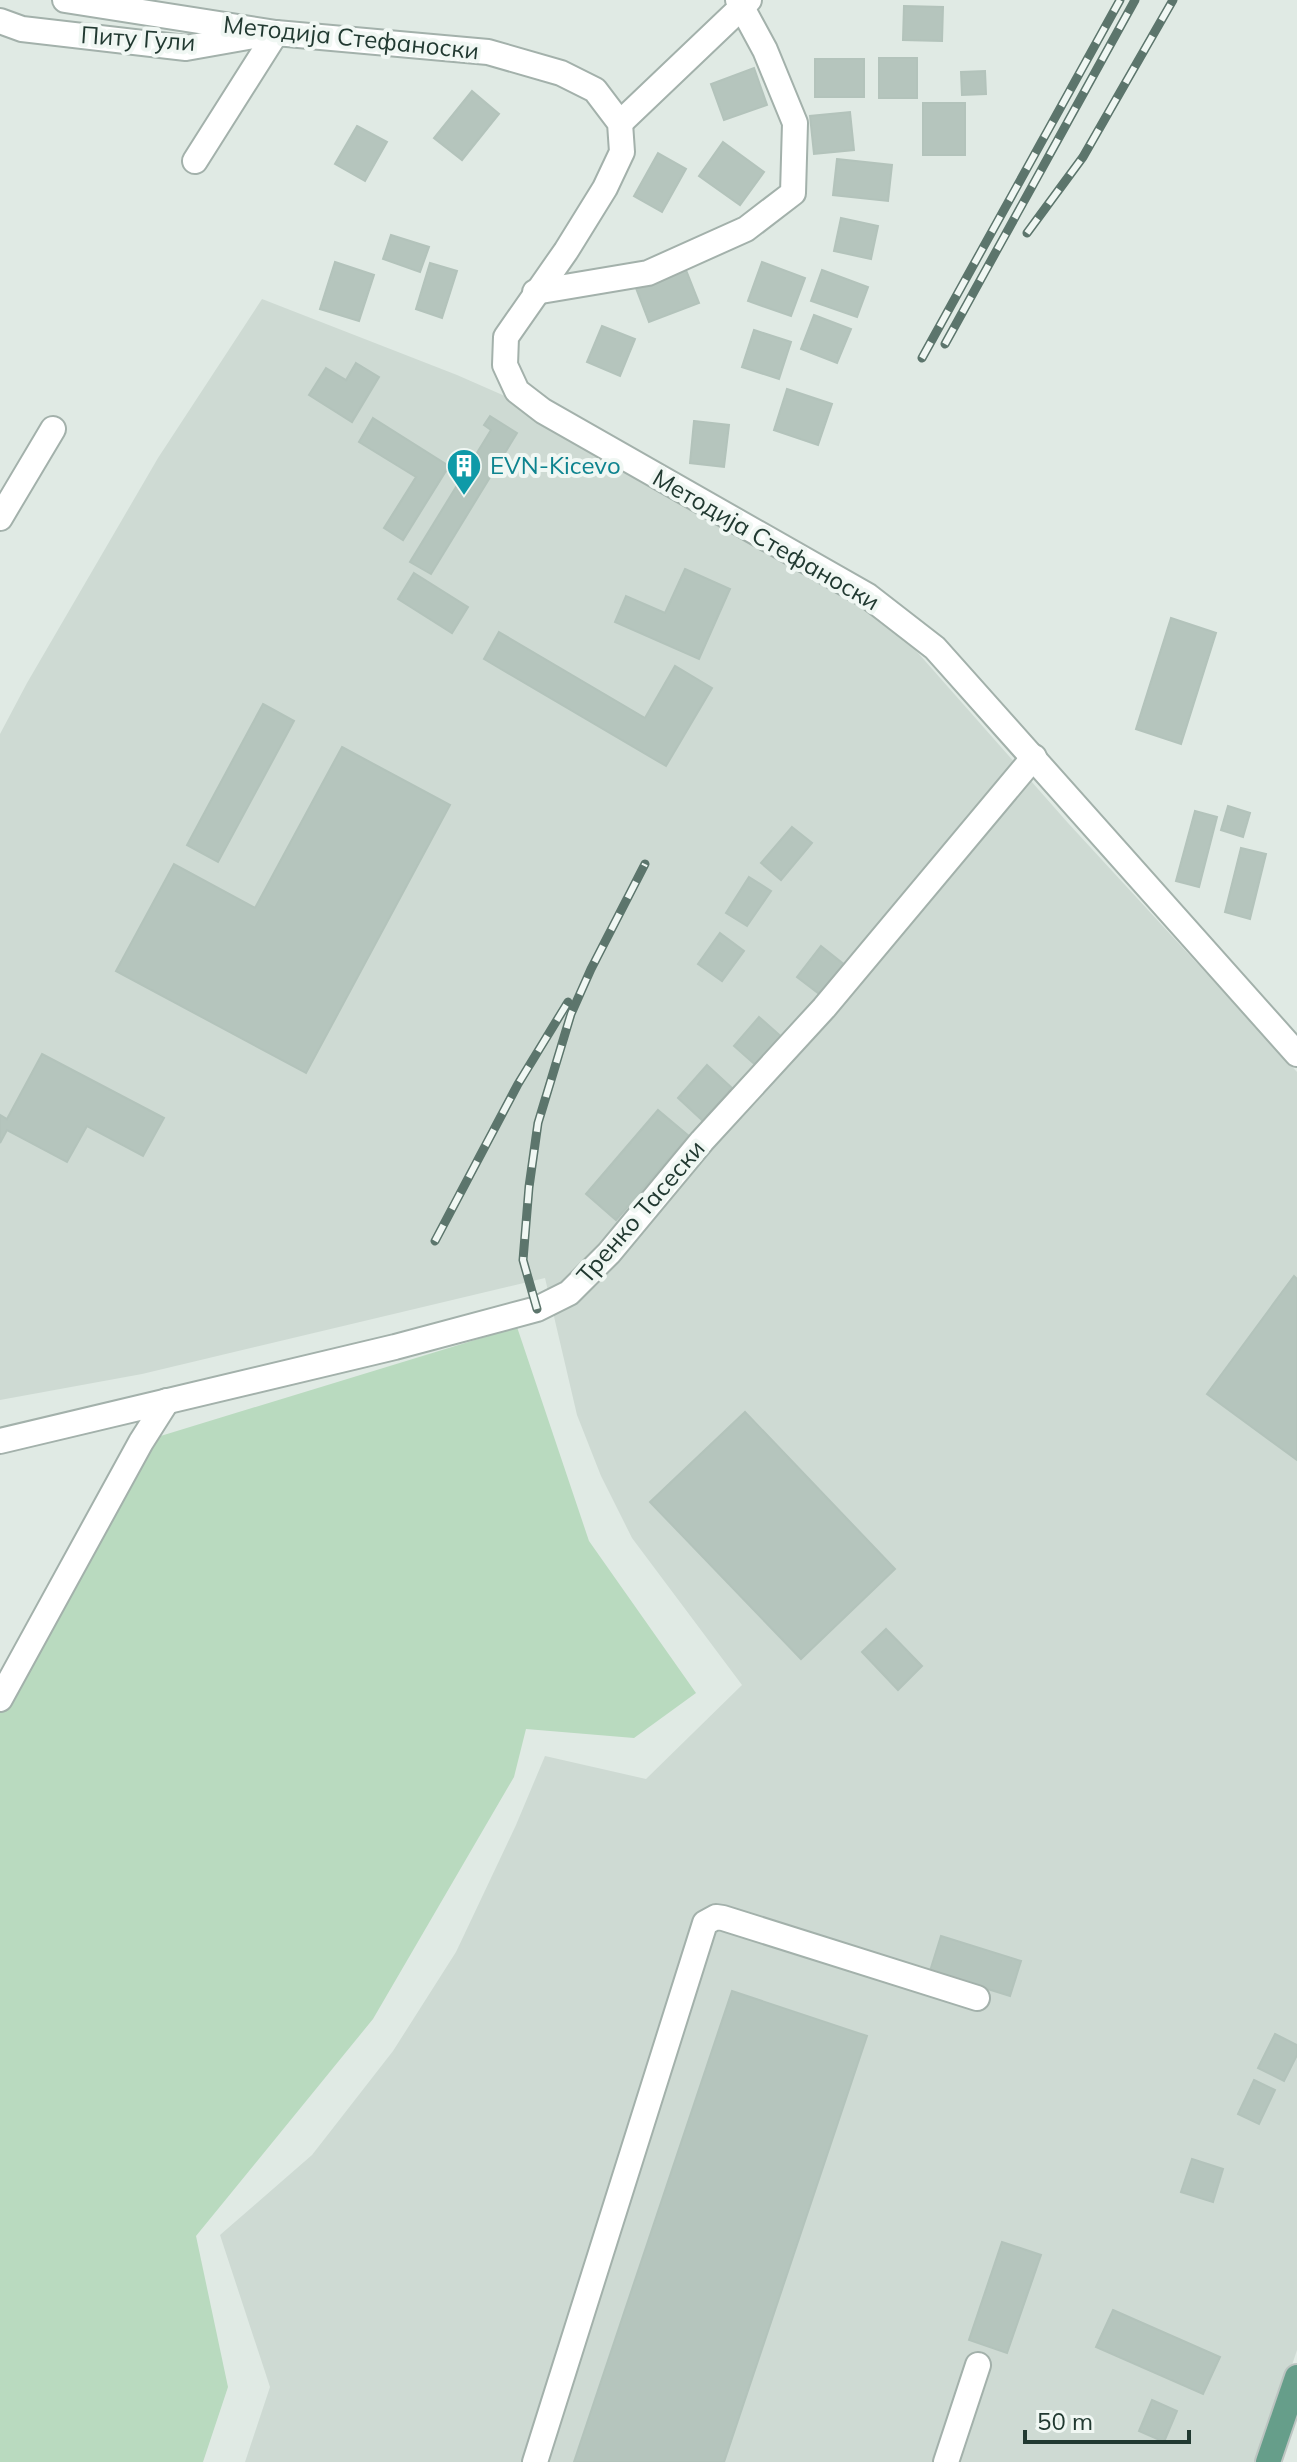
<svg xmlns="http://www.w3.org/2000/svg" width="1297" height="2462" viewBox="0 0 1297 2462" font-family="Mulish,sans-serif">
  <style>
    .built { fill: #cedad3 }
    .green { fill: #b9dabf }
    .building { fill: #b5c5bd; stroke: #b3c3bb; stroke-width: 2 }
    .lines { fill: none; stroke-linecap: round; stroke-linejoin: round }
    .minor-casing { stroke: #a3b1ab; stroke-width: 28 }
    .major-casing { stroke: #bcc4c1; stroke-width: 28 }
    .minor { stroke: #fff; stroke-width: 24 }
    .major { stroke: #669e8a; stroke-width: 24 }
    .rail-casing { stroke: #5c756c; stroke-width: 9 }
    .rail { stroke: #f0f7f3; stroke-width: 6; stroke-dasharray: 18; stroke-linecap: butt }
    .labels { text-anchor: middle; stroke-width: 8; stroke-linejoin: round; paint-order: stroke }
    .street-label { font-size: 24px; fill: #213931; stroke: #f0f7f3 }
    .culture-label { font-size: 24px; fill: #0d838f; stroke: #f0f7f3; text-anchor: start }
  </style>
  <rect width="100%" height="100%" fill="#e0eae4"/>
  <path class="built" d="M262,299l195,76 59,26 298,163 82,64 172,195 229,249v1278l-37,112h-1015l25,-75 -50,-152 92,-80 81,-104 63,-99 60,-127 29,-69 101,23 96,-94 -110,-147 -31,-62 -24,-61 -32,-137 -403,96 -142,26v-666l27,-51 131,-225z"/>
  <path class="green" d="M517,1327l72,214 107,152 -62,45 -108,-9 -12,48 -141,242 -177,217 32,151 -25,75h-203v-765l141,-255z"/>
  <g class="building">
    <path d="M904,6l39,1 -1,34 -39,-1z"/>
    <rect x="879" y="58" width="38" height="40"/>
    <rect x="815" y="59" width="49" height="38"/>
    <path d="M754,68l13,37 -43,15 -13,-36z"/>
    <path d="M985,71l1,23 -24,1 -1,-23z"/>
    <path d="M472,91l27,23 -37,46 -28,-22z"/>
    <rect x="923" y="103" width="42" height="52"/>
    <path d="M850,112l4,38 -40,4 -4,-38z"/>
    <path d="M357,126l30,16 -22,39 -30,-17z"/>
    <path d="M723,142l41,30 -24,33 -41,-29z"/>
    <path d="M658,153l28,16 -24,43 -28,-16z"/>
    <path d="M837,159l55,6 -4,36 -55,-6z"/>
    <path d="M841,218l37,8 -7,33 -37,-8z"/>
    <path d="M391,235l38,12 -9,25 -37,-13z"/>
    <path d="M335,262l39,13 -15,46 -39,-12z"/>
    <path d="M762,262l43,16 -14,38 -43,-15z"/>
    <path d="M430,263l27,8 -15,47 -26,-9z"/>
    <path d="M686,270l13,33 -50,19 -13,-34z"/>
    <path d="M822,270l46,17 -11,30 -46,-16z"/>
    <path d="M814,315l37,14 -14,34 -36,-14z"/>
    <path d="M602,326l33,13 -15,37 -33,-14z"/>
    <path d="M754,330l37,12 -12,37 -37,-12z"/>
    <path d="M356,363l23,14 -27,45 -43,-27 17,-27 20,12z"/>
    <path d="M787,389l45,15 -14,41 -44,-15z"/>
    <path d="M490,416l27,17 -86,141 -21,-12 81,-132 -7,-5z"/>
    <path d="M373,418l76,48 -46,74 -19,-12 32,-51 -57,-35z"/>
    <path d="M694,421l35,4 -5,42 -34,-4z"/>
    <path d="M685,569l45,20 -31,70 -84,-37 11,-26 39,17z"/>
    <path d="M414,573l54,34 -16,26 -54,-34z"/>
    <path d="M1171,618l45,15 -35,111 -45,-15z"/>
    <path d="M499,632l146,86 30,-52 37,22 -46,78 -182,-107z"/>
    <path d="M263,704l31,17 -76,141 -31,-17z"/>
    <path d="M342,747l108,58 -144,268 -190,-102 58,-107 81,44z"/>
    <path d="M1228,806l22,7 -7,24 -22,-7z"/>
    <path d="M1195,811l22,6 -18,70 -23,-6z"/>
    <path d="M792,827l20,16 -31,37 -20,-17z"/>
    <path d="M1241,848l25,6 -16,65 -25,-7z"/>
    <path d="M749,877l22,14 -24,35 -21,-13z"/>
    <path d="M720,933l24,18 -22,30 -24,-17z"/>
    <path d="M821,946l25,20 -24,30 -25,-19z"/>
    <path d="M759,1017l25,22 -25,29 -25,-22z"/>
    <path d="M42,1054l122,64 -21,38 -56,-30 -20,36 -60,-32 -7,13v-28l7,4z"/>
    <path d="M707,1065l25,23 -29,33 -25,-23z"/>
    <path d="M658,1110l31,26 -73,84 -30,-26z"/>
    <path d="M1294,1276l3,3v181l-90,-66z"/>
    <path d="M745,1412l150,157 -94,90 -151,-157z"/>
    <path d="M886,1629l36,37 -24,24 -36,-38z"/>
    <path d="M941,1936l80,25 -11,35 -80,-25z"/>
    <path d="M732,1991l135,45 -143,426h-150z"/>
    <path d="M1275,2034l22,11v10l-13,26 -26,-13z"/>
    <path d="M1254,2080l21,10 -16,34 -21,-10z"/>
    <path d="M1192,2159l31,10 -10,33 -32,-10z"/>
    <path d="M1002,2242l39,13 -34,98 -38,-13z"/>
    <path d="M1113,2310l107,47 -17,37 -107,-47z"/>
    <path d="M1152,2400l25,11 -13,31 -25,-11z"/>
  </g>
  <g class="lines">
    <defs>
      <g id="minor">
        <path d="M65,0l211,33 212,19 73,21 34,17 25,33 2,29 -17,36 -39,63 -60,86 -1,28 12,26 26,20 325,185 67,52 362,406"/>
        <path d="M0,21l22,8 164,19 68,-12"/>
        <path d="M620,123l129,-123"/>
        <path d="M195,161l81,-128"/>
        <path d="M535,292l113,-19 98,-44 47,-36 2,-70 -30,-73 -27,-50"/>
        <path d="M0,518l53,-89"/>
        <path d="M0,1441l395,-94 142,-38 32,-16 40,-40 93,-112 122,-133 210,-251"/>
        <path d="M0,1699l141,-257 26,-41"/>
        <path d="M535,2462l170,-539 11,-6 7,1 254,80"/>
        <path d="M946,2462l32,-97"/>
      </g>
      <path id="major" d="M1268,2462l29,-85"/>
    </defs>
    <use href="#minor" class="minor-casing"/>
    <use href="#major" class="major-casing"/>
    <use href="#minor" class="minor"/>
    <use href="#major" class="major"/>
    <defs>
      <g id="rail">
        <path d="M1027,233l56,-76 90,-157"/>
        <path d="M945,344l190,-344"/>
        <path d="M922,358l198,-358"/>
        <path d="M435,1241l83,-157 50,-82"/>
        <path d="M537,1309l-14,-49 6,-73 9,-64 33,-109 20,-45 54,-105"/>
      </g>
    </defs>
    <use href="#rail" class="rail-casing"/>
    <use href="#rail" class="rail"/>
  </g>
  <defs>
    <symbol id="building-pin" viewBox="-11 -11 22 30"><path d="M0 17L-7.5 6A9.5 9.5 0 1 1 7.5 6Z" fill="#0f9aa8" stroke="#f0f7f3"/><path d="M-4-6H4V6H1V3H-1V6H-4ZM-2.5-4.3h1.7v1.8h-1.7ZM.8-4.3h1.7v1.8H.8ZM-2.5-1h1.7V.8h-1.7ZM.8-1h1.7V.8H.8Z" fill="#fff"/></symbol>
  </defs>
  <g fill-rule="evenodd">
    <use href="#building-pin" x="444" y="446" width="40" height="54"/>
  </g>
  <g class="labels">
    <g class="street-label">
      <text transform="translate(351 38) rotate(6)" y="8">Методија Стефаноски</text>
      <text transform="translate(138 39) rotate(4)" y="8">Питу Гули</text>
      <text transform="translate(766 540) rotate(30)" y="8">Методија Стефаноски</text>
      <text transform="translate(641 1212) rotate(-49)" y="8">Тренко Тасески</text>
    </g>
    <g class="culture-label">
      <text x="490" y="474">EVN-Kicevo</text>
    </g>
  </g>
  <path d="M1025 2430v12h164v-12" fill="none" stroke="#213931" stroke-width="4"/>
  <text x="1037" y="2430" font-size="24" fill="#213931" stroke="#f0f7f3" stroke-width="6" paint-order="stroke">50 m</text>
</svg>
